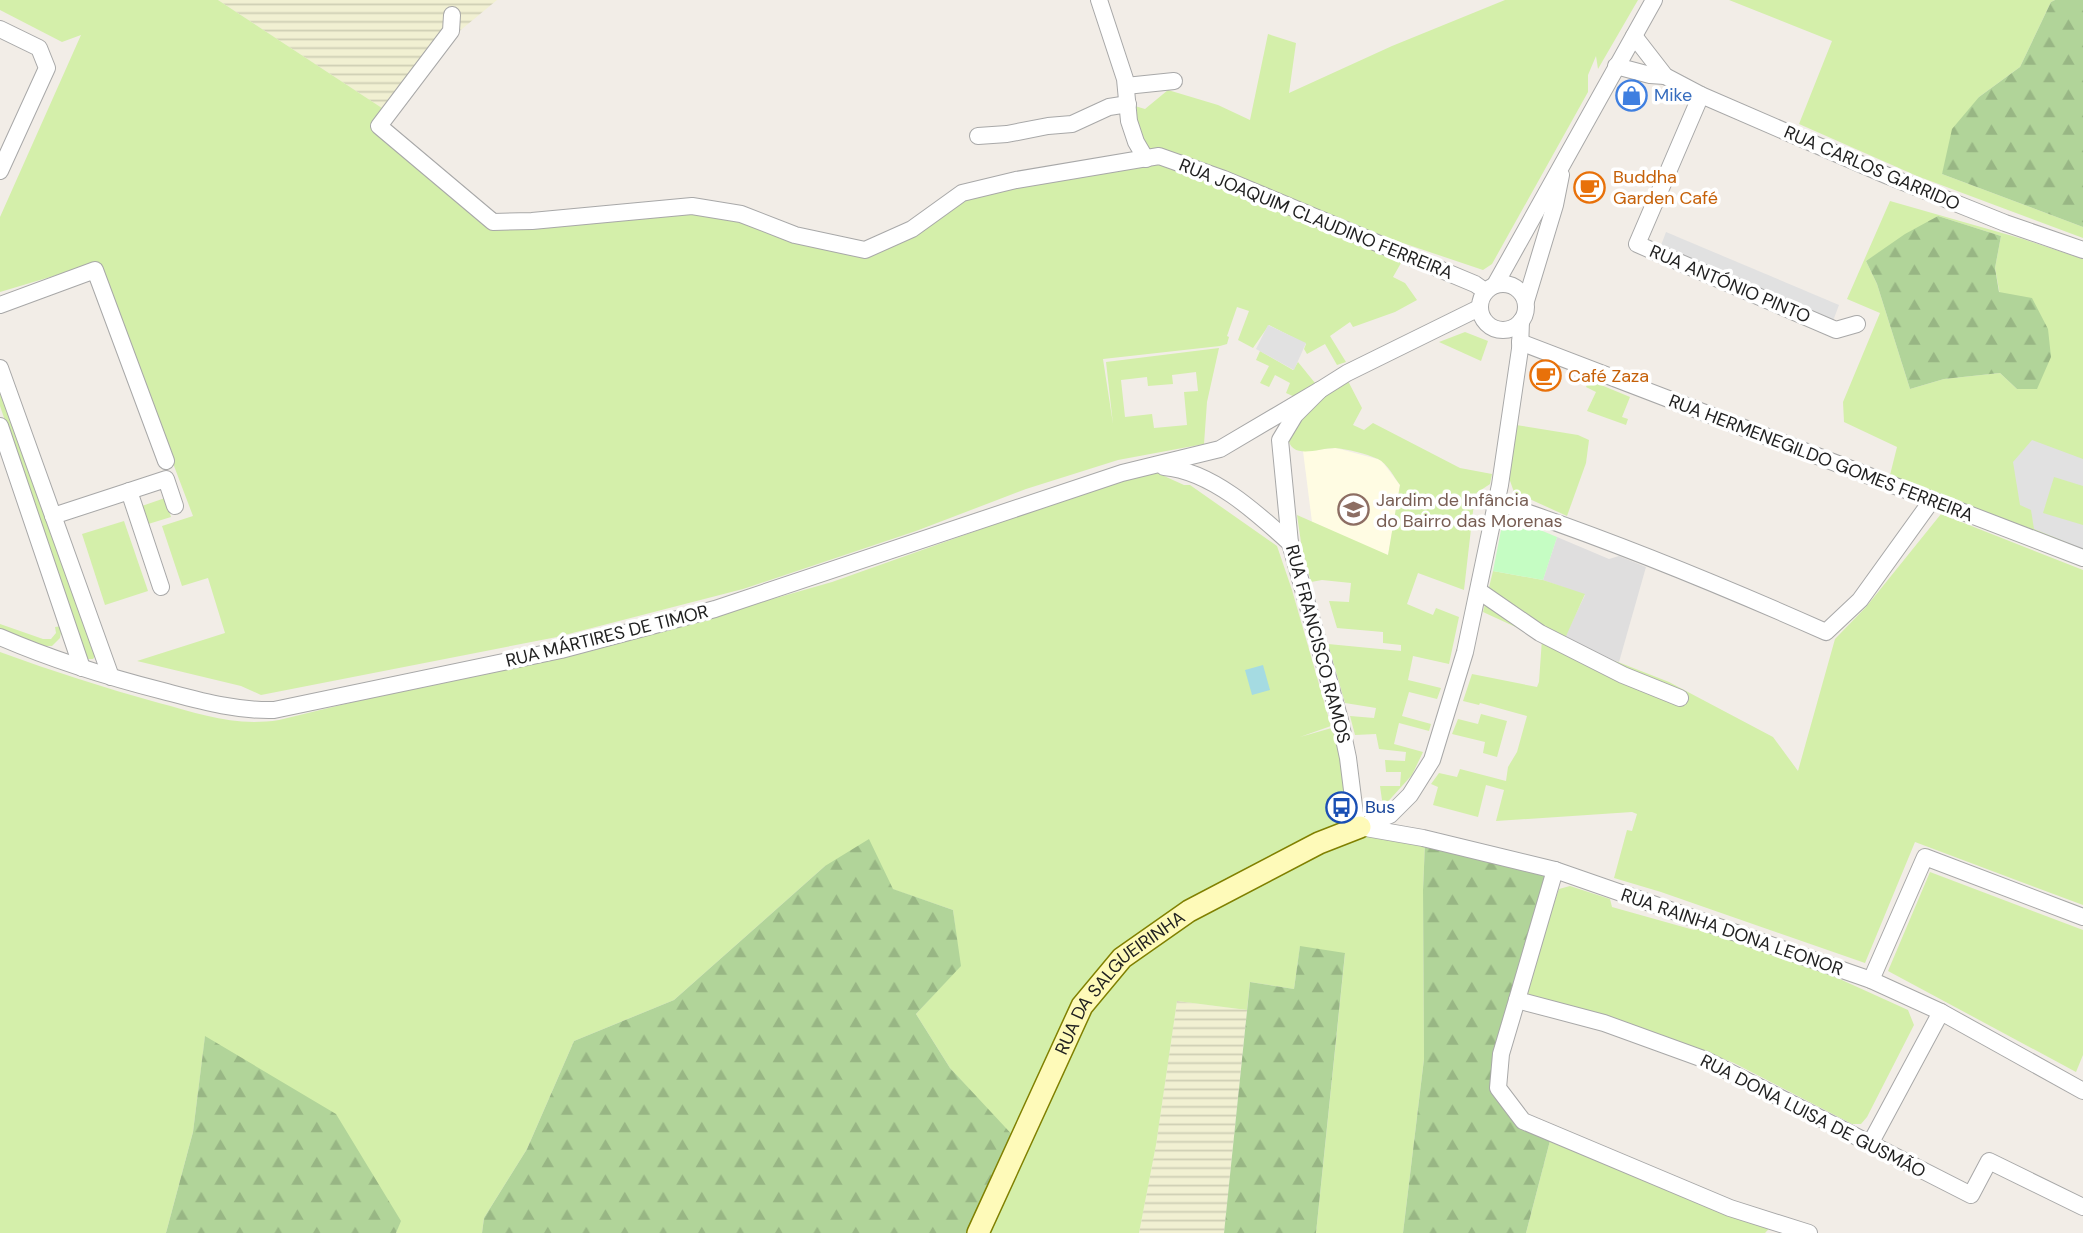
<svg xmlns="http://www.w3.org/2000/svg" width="2083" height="1233" viewBox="0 0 2083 1233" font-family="'DM Sans',sans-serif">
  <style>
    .residential { fill: #dfdede }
    .education { fill: #fffce3 }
    .farmland { fill: url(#farmland-rules) }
    .grass { fill: #d4efaa; fill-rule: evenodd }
    .forest { fill: url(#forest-firs) }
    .park { fill: #c5fdc3 }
    .parking { fill: #e1e1e1 }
    .water { fill: #a5dbe2 }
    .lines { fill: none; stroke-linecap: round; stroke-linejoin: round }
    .street-casing { stroke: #a8a8a8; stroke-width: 18 }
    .secondary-casing { stroke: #808000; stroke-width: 24 }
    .street { stroke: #fff; stroke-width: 16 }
    .secondary { stroke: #fefab9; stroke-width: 21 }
    .labels { text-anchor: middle; stroke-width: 7; stroke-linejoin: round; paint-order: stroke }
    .shop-label { font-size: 18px; fill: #366cbe; stroke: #fff; text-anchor: start }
    .street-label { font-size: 18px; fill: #212121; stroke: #fff }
    .food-label { font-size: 18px; fill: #c56008; stroke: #fff; text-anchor: start }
    .education-label { font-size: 18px; fill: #785e54; stroke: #fff; text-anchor: start }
    .transit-label { font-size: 18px; fill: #164399; stroke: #fff; text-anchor: start }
  </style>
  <defs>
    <pattern id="farmland-rules" width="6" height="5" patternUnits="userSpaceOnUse" patternTransform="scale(1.75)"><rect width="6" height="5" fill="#f1f0d2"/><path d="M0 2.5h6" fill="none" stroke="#ceceb4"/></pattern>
    <pattern id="forest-firs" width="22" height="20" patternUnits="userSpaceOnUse" patternTransform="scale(1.75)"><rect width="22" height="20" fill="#b1d499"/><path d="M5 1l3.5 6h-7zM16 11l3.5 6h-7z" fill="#98b684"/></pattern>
  </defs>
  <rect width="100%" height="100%" fill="#f2ede7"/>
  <path class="residential" d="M1557,537l52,22 10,-3 27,11 -27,95 -58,-17 24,-50 -42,-15z"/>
  <path class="education" d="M1336,448l45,12 19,25 -12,71 -76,-34 -9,-71z"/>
  <g class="farmland">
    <path d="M218,0h279l-58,48 -51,64z"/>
    <path d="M1177,1001l70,9 -23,223h-85l17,-88z"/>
  </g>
  <g class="grass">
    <path d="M0,0h218l170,112 -8,14 113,96 199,-16 173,44 97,-57 184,-34 -18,-55 17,5 23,-19 50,15 32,15 18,-86 28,9 -7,50 103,-47 113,-46h133l-40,69 -2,-13 -8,19v17l-96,172 -9,6 -205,-69 127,55 -12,21 12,6 12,17 -22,12 -42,15 -3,-5 -20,14 16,26 -9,3 -12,-21 -18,10 -3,-5 2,-5 -37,-19 -16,23 -15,-8 11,-29 -12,-4 -10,29 2,1 -2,7 -7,2 -117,13 10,65 -7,-62 113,-14 -12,54 -3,42 -86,16 -92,29 -110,42 -173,58 -186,48 -296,58 -20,-9 -104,-25 88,-28 -17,-55 -26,8 -20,-60 31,-10 -96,-253 -97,29v-75l81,-182 -19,7 -62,-32zM1196,372l2,19 -14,1 3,33 -33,3 -2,-14 -27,3 -4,-37 26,-3 1,9 25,-2 -1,-9z"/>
    <path d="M1729,0h326l-4,2 -31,65 -41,30 -37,77 141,53v11l-166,-62 -118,-52 33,-83z"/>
    <path d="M1890,201l133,38 60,20v299l-195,-75 9,-36 -53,-25 -1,-20 37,-89 -33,-14zM1938,216l63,20 -6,32 22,121 -17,-16 -56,6 -34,10 -33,-105 -11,-23z"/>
    <path d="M1465,332l23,9 -7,20 -42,-19z"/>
    <path d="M1260,351l33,19 5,-8 17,21 -20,14 -9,-4 4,-10 -15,-8 -6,12 -9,-4 9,-17 -13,-6z"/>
    <path d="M1589,380l41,17 -8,20 6,2 -2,6 -39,-14 9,-19 -10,-5z"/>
    <path d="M1348,381l14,27 -9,17 11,5 9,-7 87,45 32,6 -2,10 -15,10 -11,96 -46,-17 -11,31 26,11 3,-7 23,9 -10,47 -36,-8 -5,24 33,8 -4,11 -28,-7 -7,24 29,8 -2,7 -30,-8 -5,21 29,8 -11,23 -29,32 -3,-21h20l1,-14h-15l-1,-12 20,1 1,-9 -27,-3 -3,-15 -21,1 -5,-19 24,2 2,-10 -31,-5 -17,-59 73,7v-6l-18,-2v-11l-46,-4 -8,-27 20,1 2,-19 -29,-3 -11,2 -9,-33 -5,-34 91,40 12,-70c-6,-8 -13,-22 -22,-26 -11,-5 -31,-10 -43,-11 -17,0 -44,13 -47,-11l20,-30z"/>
    <path d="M0,388l95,268 -2,3h-5l-4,-8 -84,-245z"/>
    <path d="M1516,425l62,10 11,5 -3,23 -19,53 -53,-24 -5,-14z"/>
    <path d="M1153,471l31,14h6l87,61 15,44 39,136 -31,11 35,-10c5,27 20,81 -2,101l92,15 -2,47 1,169 -21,174h-87l29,-279 -45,-7 -6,42 -44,-7 -3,28 -70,-9 -21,144 -17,88h-161l-2,-136 -26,-29 -34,-54 44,-48 -7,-56 -128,-44 -151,134 -100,41 -47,108 -43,69 -2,15h-86l4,-12 -195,-184 -12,95 -27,101h-166v-581c52,19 105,36 159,51 42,11 76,24 120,17l462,-112 91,-26 285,-101z"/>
    <path d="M165,498l6,19 -26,8 -6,-18z"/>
    <path d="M1941,514l142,56v335l-168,-63 -50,121 -204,-71 -47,-14 13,-48 5,1 5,-17 -5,-2 -136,9 8,-31 -18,-5 -8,32 -45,-12 5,-18 -7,-3 8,-11 18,4 3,-8 46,12 2,-14 9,-15 10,-36 -47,-13 -1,2 -16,-4 9,-27 65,13 2,-5 3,-43 -59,-27 10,-41 50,9 42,14 -23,51 56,17 51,20 104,55 25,34 37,-132 31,-32z"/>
    <path d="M124,521l24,70 -43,14 -23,-71z"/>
    <path d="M0,624l43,15h8l5,-6 -1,-6 7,-1 -2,12 -8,8h-10l-42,-17z"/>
    <path d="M1481,714l26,7 -10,36 -14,-4 2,-11 -33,-8 6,-15 20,5z"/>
    <path d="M1930,872l153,58v125l-7,17 -188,-101z"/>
    <path d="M1570,886l40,13 2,8 82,23 5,-2 123,43 86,39 6,15 -47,92 -6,7h-9l-118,-61 -56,-22 -157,-44 38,-108z"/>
    <path d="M1552,1133l223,89 -10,11h-239z"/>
  </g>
  <g class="forest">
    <path d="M2055,0h28v227l-141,-53 10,-45 27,-32 41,-30 31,-65z"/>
    <path d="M1938,216l63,20 -6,32 4,24 33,6 16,31 3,28 -14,32h-20l-17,-16 -56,6 -34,10 -33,-105 -11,-23 39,-27z"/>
    <path d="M869,839l24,50 60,21 8,56 -45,48 34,54 69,74 -41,91h-496l2,-15 43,-69 47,-108 100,-41 151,-134z"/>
    <path d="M1425,843l126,29 -53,216 25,33 29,12 -26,100h-123l21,-174 -1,-169z"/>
    <path d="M1300,946l45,7 -29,280h-92l26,-251 44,7z"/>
    <path d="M205,1036l131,78 65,107 -5,12h-230l27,-101z"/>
  </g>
  <path class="park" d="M1504,515l53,22 -14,43 -50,-9z"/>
  <g class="parking">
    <path d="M1666,232l173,73 -6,16 -173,-73z"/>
    <path d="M1268,325l38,18 -12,27 -38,-21z"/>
    <path d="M2032,440l51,19v27l-29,-9 -11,36 40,12v24l-49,-20 -3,-19 -11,-5 -7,-43z"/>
  </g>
  <path class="water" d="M1263,665l7,25 -18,5 -7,-25z"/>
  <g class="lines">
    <defs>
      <g id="street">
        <path d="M1099,0l26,79 4,42 7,21 10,17"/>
        <path d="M452,15l-1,16 -72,95 114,96 39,-1 160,-15 49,8 54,21 70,15 47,-21 50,-36 54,-13 143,-24 65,23 251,105 10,7"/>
        <path d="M0,29l39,19 8,20 -47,103"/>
        <path d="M1634,36l31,40 36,19 187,81 117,47 78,27"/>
        <path d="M1616,66l34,9 15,1"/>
        <path d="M1126,86l48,-5"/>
        <path d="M1701,95l-64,149 199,86 21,-6"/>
        <path d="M978,136l29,-2 41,-8 24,-2 37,-17 19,-3"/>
        <circle cx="1503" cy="307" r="23"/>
        <path d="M1495,285l159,-285"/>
        <path d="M1526,301l29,-96 6,-30"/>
        <path d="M0,305l95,-35 71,191"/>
        <path d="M1520,342l563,216"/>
        <path d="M0,368l111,309"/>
        <path d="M0,426l82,242"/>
        <path d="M1164,467c47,4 92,45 126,76"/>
        <path d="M129,491l32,96"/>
        <path d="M1496,502c113,37 222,82 330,130l34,-32 72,-100"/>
        <path d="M53,516l113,-37 9,27"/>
        <path d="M1479,591l61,42 83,42 57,23"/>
        <path d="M0,637c53,23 108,40 163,54 38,10 72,20 111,19l287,-60 154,-41 407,-136 98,-24 100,-59"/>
        <path d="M1360,827l63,11 132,32 316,110 70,32 142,79"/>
        <path d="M1360,827l-5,-13 -7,-56 -8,-38 -50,-177 -10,-103 15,-25 25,-25 27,-17 132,-65"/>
        <path d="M1360,827l30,-12 20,-20 22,-35 33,-108 35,-167 20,-136 1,-28"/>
        <path d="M1555,870l-38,130 87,23 102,37 265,135 18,-34 94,46"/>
        <path d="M1871,980l54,-123 158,60"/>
        <path d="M1517,1000l-16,54 -3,34 25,33 207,87 79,25"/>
        <path d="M1870,1144l71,-132"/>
      </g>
      <g id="secondary">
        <path id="s1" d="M978,1233l104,-227 40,-48 67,-47 130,-68 41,-16"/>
      </g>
    </defs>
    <use href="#street" class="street-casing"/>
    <use href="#secondary" class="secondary-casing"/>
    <use href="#street" class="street"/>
    <use href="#secondary" class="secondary"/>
  </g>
  <defs>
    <symbol id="shop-ring" viewBox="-11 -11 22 22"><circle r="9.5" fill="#fff" stroke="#3f7fe0" stroke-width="1.5"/><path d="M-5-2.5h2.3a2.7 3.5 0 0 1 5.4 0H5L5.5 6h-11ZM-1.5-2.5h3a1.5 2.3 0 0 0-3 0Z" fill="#3f7fe0"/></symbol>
    <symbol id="cafe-ring" viewBox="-11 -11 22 22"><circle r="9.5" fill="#fff" stroke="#e8710a" stroke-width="1.5"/><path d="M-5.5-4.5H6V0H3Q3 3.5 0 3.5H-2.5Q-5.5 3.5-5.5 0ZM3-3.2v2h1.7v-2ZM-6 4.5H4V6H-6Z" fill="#e8710a"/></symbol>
    <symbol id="school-ring" viewBox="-11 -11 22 22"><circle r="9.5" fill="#fff" stroke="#8d6e63" stroke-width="1.5"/><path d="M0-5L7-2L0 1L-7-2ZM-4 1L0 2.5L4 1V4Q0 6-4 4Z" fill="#8d6e63"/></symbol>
    <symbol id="bus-ring" viewBox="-11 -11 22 22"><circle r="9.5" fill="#fff" stroke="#1a4fb4" stroke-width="1.5"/><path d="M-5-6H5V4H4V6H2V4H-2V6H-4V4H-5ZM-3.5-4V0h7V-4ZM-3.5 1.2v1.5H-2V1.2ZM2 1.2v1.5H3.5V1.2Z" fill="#1a4fb4"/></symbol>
  </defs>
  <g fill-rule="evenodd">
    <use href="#shop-ring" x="1614" y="78" width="35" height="35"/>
    <use href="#cafe-ring" x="1572" y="170" width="35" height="35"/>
    <use href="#cafe-ring" x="1528" y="358" width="35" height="35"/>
    <use href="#school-ring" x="1336" y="492" width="35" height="35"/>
    <use href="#bus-ring" x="1324" y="790" width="35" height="35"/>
  </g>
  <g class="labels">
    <g class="shop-label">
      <text x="1654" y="101">Mike</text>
    </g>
    <g class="street-label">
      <text transform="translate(1872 168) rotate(23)" y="6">RUA CARLOS GARRIDO</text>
      <text transform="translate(1316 219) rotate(22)" y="6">RUA JOAQUIM CLAUDINO FERREIRA</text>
      <text transform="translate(1730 284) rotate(23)" y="6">RUA ANTÓNIO PINTO</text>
      <text transform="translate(1821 458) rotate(21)" y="6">RUA HERMENEGILDO GOMES FERREIRA</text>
      <text transform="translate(607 636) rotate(-14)" y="6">RUA MÁRTIRES DE TIMOR</text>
      <text transform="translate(1318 644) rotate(75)" y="6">RUA FRANCISCO RAMOS</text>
      <text transform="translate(1732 932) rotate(19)" y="6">RUA RAINHA DONA LEONOR</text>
      <text dy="6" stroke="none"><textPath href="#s1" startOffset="292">RUA DA SALGUEIRINHA</textPath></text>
      <text transform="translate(1813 1116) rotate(27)" y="6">RUA DONA LUISA DE GUSMÃO</text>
    </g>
    <g class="food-label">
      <text x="1613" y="183">Buddha<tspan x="1613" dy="21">Garden Café</tspan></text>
      <text x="1568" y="382">Café Zaza</text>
    </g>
    <g class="education-label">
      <text x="1376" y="506">Jardim de Infância<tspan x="1376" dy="21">do Bairro das Morenas</tspan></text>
    </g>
    <g class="transit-label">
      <text x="1365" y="813">Bus</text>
    </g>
  </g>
</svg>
